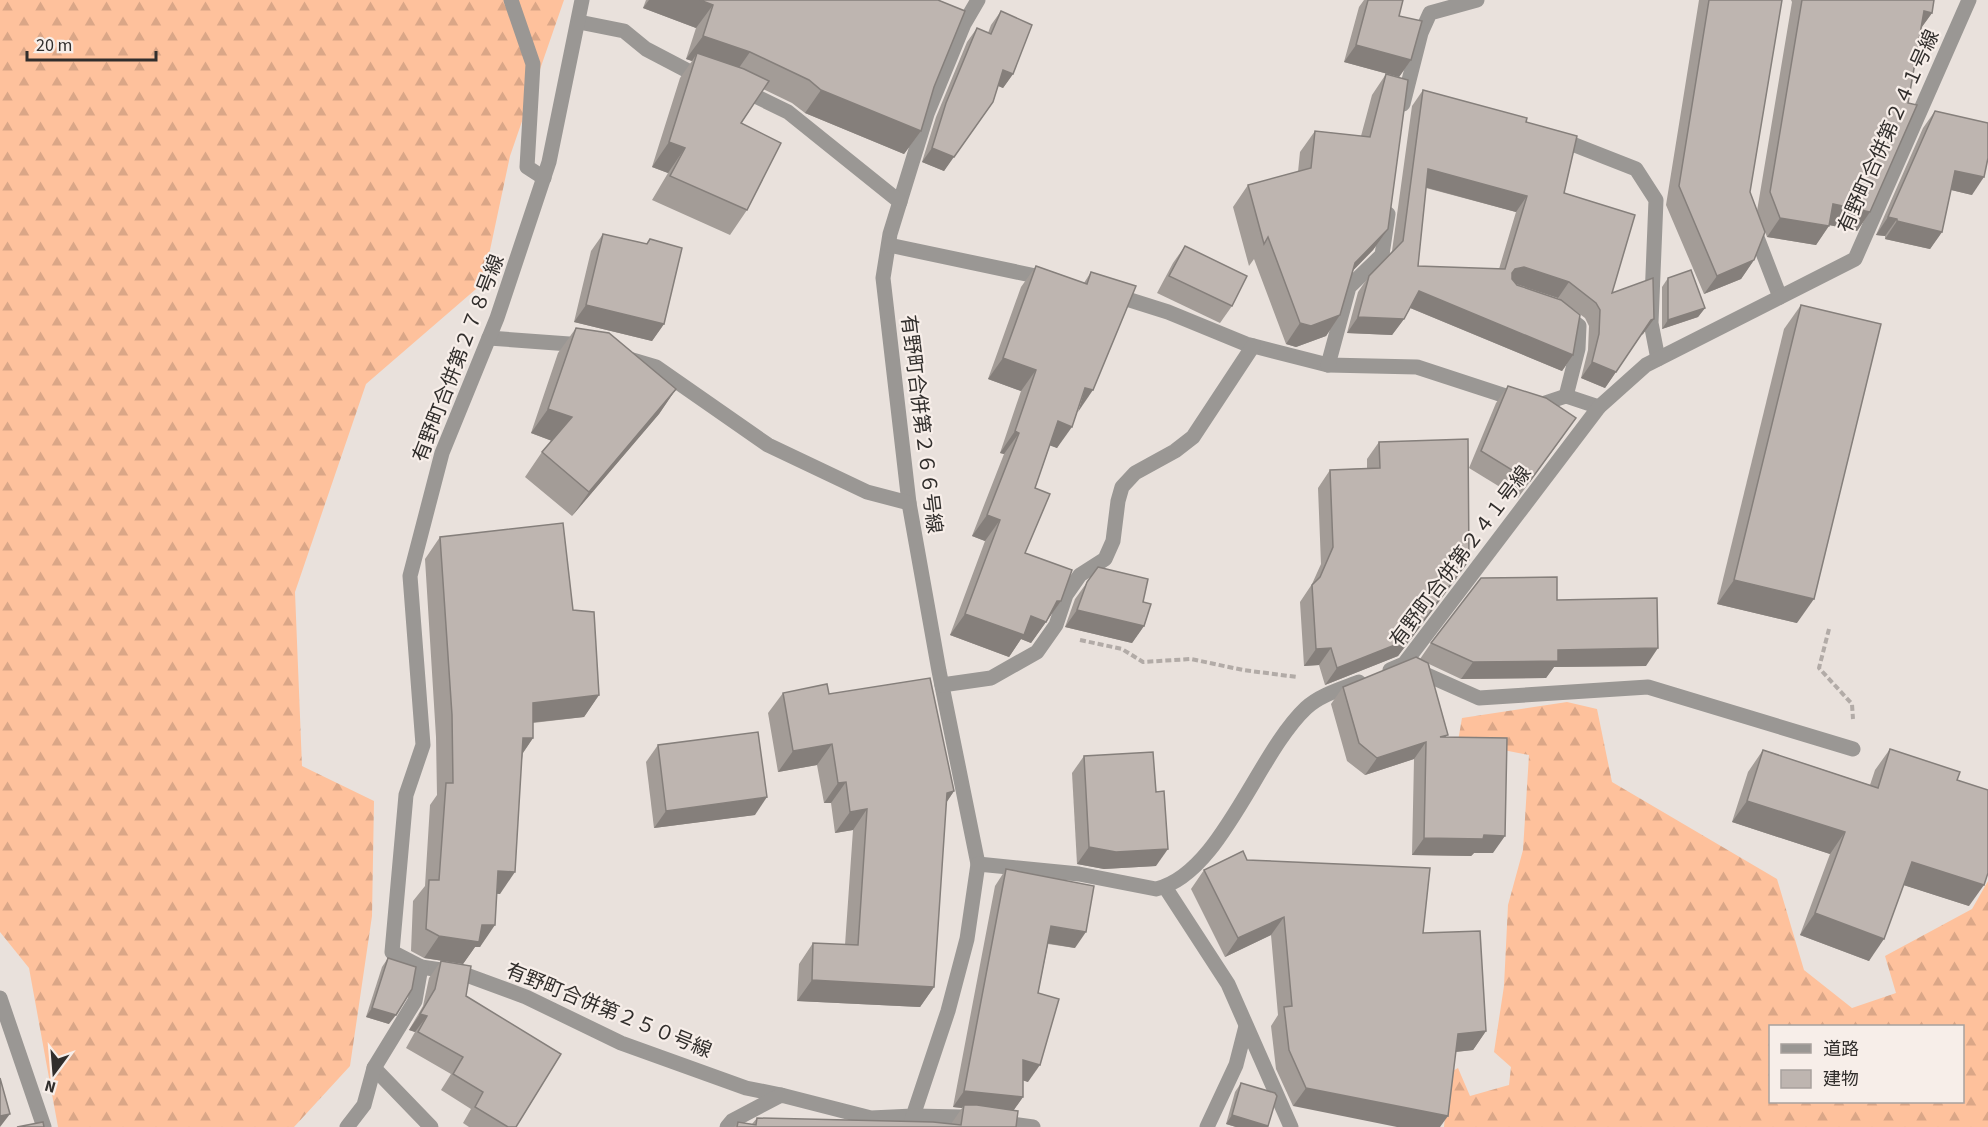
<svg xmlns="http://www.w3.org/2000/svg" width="1988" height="1127" viewBox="0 0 1988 1127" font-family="'Source Sans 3','Noto Sans JP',sans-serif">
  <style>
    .forest { fill: url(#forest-firs); fill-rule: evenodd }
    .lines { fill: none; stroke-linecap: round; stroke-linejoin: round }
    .path { stroke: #b2aba7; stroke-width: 4; stroke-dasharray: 6 3; stroke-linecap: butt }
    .minor { stroke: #9a9794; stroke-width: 15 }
    .wall { fill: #a39c97; fill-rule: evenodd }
    .shaded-wall { fill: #857f7b }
    .building { fill: #beb5b0; stroke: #857f7b; stroke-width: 1.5; fill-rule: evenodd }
    .labels { text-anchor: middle; stroke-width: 4.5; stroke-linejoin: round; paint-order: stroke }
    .street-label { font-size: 20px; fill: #312e2c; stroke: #f7eee9 }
  </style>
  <defs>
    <pattern id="forest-firs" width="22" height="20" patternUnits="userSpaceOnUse" patternTransform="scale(1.5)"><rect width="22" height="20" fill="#fec19c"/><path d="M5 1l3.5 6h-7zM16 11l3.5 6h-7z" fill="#daa687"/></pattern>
  </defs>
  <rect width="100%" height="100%" fill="#e9e1dc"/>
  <g class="forest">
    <path d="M0,0h564l-54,156 -27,127 -117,101 -71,208 7,174 72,35 -2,115 -22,150 -56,61h-236l-29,-159 -29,-36z"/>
    <path d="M1567,702l30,7 15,73 165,97 27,91 48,38 44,-15 -11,-37 87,-47 16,-28v246h-544l5,-54 9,-5 12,28 39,-11 2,-18 -17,-15 10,-66 4,-81 15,-55 6,-95 -71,-14 4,-23zM1770,1026h192v76h-192z"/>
  </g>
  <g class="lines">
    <g class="path">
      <path d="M1829,629l-10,39 33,36 1,15"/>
      <path d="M1080,640l42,9 21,13 48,-3 52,11 54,7"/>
    </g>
    <g class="minor">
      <path d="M511,0l22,64 -6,103 17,11"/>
      <path d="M978,0l-14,24 -37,90 -37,120 -7,44 26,225 30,168 39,193"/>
      <path d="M579,22l45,9 22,18 42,22 17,5"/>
      <path d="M741,89l47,23 112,90"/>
      <path d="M1403,104l18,-71 9,-20 47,-13"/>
      <path d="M1557,138l79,31 20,31 -5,123 7,36"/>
      <path d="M1753,227l27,70"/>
      <path d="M889,245l161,34"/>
      <path d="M1111,294l57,18 78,32 82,21 89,2 119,39 30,-10 33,11"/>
      <path d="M1562,313l17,13 -1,23 -12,47"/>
      <path d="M489,338l94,7"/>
      <path d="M629,359l27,8 112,78 99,47 42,11"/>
      <path d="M1328,365l21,-78 33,-32 6,-41"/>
      <path d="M1390,670l14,-6 195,-257 47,-42 209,-106 114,-259"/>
      <path d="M1416,670l63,28 169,-11 205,62"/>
      <path d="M942,685l49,-7 46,-26 19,-27 10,-30 14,-20 25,-16 8,-18 5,-40 4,-14 13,-14 40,-22 18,-14 60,-91"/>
      <path d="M1165,887l63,97 63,143"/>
      <path d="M421,967l40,6 65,24 95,46 125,45 35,7"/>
      <path d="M0,998l44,129"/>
      <path d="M374,1068l57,59"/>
      <path d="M347,1127l17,-22 10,-37 41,-67 6,-34 -29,-15 14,-157 17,-50 -13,-169 32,-123 55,-135 52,-156 33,-162"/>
      <path d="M727,1127l5,-6 49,-26 90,23 42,-2 35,-105 19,-72 11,-75 101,10 77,15c65,-15 101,-135 150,-181 14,-13 35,-19 53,-26"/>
      <path d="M910,1127l3,-11 50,1 70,10"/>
      <path d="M1207,1127l29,-62 10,-39"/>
    </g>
  </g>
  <g class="wall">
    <path d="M646,0h292l-4,87 -13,44 -17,23 -99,-41 -13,-10 -29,-14 -22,34 6,87 -17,25 -78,-35 16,-27 -16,-6 28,-89 12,-17 -6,-2 10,-31 -53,-20z"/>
    <path d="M1364,0h39l-4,16 12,44 -12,17 -55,-15 15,-55z"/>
    <path d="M1699,0h83l-32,192 7,19 35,-209 -1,-2h143l-2,13 -11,15 -51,184 -13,19 -28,-6 -13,20 -49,-8 -9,-24 -4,47 -13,19 -37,15 -38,-89z"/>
    <path d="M1001,11l12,63 -10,14 -5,-2 -54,85 -22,-9 14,-45 31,-75 10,-14 11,5 3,-8z"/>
    <path d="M1386,74l2,155 -15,21 -21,21 -12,44 -14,21 -30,11 -10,-3 -32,-85 -5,7 -16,-59 15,-22 50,-13 2,-20 15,-21 46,5 11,-41z"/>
    <path d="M1423,90l103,32 38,71 48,100 42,26 -11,15 -2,1 -36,53 -24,-10 7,-28 1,-24 -4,-8 -12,-9v46l-11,16 -152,-63 -6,11 -12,16 -45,-2 11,-41 11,-16 23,-25 20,-145zM1426,188l90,24 -17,57 -81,-3zM1516,284l42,14 3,2 -44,-15z"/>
    <path d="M1935,111l37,84 -21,-5 -9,42 -12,17 -45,-10v-3l-9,-1 47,-107z"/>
    <path d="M603,234l44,10 3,-5 14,85 -12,17 -78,-19 17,-71z"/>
    <path d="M1185,246l47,60 -12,17 -63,-30 16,-30z"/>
    <path d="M1036,266l48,17 7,-11 -14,139 -20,37 -7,-3 -15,43 -10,65 36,48 -30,42 -10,-4 -12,18 -59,-22 35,-94 -13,-5 32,-82 -4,-1 21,-62 -33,-12 33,-92z"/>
    <path d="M1668,278l37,30 -7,9 -36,12v-42z"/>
    <path d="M1801,305l-4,318 -80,-19 67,-275z"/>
    <path d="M576,328l100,61 -17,25 -87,102 -47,-39 17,-25 10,-11 -21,-8 27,-80z"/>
    <path d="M1508,386l56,49 -46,63 -49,-30 27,-65z"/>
    <path d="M1379,442l78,136 -59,78 -73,29 -6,-20 -15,1 -4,-64 12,-18 9,-20 -3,-76 12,-18 37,-2v-9z"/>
    <path d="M440,537l133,73 26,85 -15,22 -51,6v15l-10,15 -23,141 -3,-1 -17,54h-5l-12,17 -39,-6 -13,-7 2,-50 12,-15 5,-81 7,-10 -1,-58 -11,-178z"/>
    <path d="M1098,567l45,35 1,24 -12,17 -67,-16 10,-28z"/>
    <path d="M1557,600l89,66 -92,1 -8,11 -85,1 -32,-15 17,73 47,116h-19l-3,3 -59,-1 2,-96 -49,16 -18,-14 -16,-57 12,-17 77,-28 11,-16z"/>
    <path d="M783,693l46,1 125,97 -8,12 -12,184 -14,20 -123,-6 2,-37 14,-21 32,2 8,-115 -18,3 -4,-30h-7l-7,-38 -39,7 -10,-59z"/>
    <path d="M658,745l97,70 -101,13 -8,-66z"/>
    <path d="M1890,749l67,31 12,126 -65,-21 -35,76 -69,-26 30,-81 -98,-32 16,-50 15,-22 107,35 5,-15z"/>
    <path d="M1084,756l72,110 -52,3 -27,-5 -5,-91z"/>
    <path d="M1247,860l176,73 63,98 -13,19 -17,2 -163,54 -17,-37 -5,-43 7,-11 -7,-80 -46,22 -34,-68 13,-19z"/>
    <path d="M1006,869l69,79 -27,-4 -10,49 -10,89 -5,-2v17l-10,14 3,16h-282l4,-5 14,2 5,-6 194,6 11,-16 -9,-1 42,-221z"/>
    <path d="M388,958l1,66 -23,-7 16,-50z"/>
    <path d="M441,961l25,35 50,131h-47l-6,-4 8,-14 -30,-19 10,-16 -45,-26 9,-16 -6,-2 14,-24 6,-28z"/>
    <path d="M1241,1083l27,43v1h-32l-10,-3 9,-32z"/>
  </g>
  <g class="shaded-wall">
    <path d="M649,0h51l13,5 -17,23 -53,-20z"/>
    <path d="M1924,11l8,2 -13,18z"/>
    <path d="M703,36l47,16 -16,23 -37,-22 -5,8 -6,-2z"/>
    <path d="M1356,45l55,15 -12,17 -55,-15z"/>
    <path d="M1003,70l10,4 -10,14 -9,-4z"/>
    <path d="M821,90l100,41 -17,23 -99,-41z"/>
    <path d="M993,102l-49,69 -22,-9 10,-14z"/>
    <path d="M669,142l16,6 -17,25 -16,-6z"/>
    <path d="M1428,169l99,27 -11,16 -99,-27z"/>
    <path d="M1955,171l29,6 -12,18 -29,-7z"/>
    <path d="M1833,204l37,8 -13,19 -37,-8z"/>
    <path d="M1888,217l9,2 -12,17 -9,-1z"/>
    <path d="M1780,218l49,8 -13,19 -49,-8z"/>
    <path d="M1897,221l45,11 -12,17 -45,-10z"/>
    <path d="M1388,229l-15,21 -33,34 15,-21z"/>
    <path d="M1754,260l-13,19 -37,15 13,-18z"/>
    <path d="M1524,267l45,15 -11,16 -45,-15 -9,1 11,-15z"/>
    <path d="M1419,291l154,64 -11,16 -154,-64z"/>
    <path d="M586,305l78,19 -12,17 -78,-19z"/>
    <path d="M1705,308l-7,9 -36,12 6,-9z"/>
    <path d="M1340,315l-14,21 -30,11 -10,-3 14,-21z"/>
    <path d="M1358,317l46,2 -12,16 -45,-2z"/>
    <path d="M1654,319l-11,15 -3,2 11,-16z"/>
    <path d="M1003,358l33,12 -15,21 -33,-12z"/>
    <path d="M1592,362l24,10 -11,16 -24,-10z"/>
    <path d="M1085,388l8,2 -15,22z"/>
    <path d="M676,389l-17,25 -87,102 17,-24z"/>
    <path d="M548,409l24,8 -17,25 -24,-9z"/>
    <path d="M1058,421l14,6 -15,21 -14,-5z"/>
    <path d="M1015,431l4,2 -15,21 -4,-1z"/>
    <path d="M987,515l13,5 -15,21 -13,-5z"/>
    <path d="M1469,560l-71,96 -73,29 12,-17z"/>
    <path d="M1734,580l80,19 -17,24 -80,-19z"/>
    <path d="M1057,601h4l-30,42 -10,-4 -12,18 -59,-22 15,-21z"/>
    <path d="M1077,610l67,16 -12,17 -67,-16z"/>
    <path d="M1331,648l-12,17 -15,1 12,-17z"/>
    <path d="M1658,648l-12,18 -92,1 -8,11 -85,1 12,-17 85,-12z"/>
    <path d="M599,695l-15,22 -66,7 15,-21z"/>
    <path d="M523,738h10l-15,22z"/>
    <path d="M1426,742l-12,17 -49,16 12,-17z"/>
    <path d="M832,744l-15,21 -39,7 15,-21z"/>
    <path d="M846,782l-15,21h-7l14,-20z"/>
    <path d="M954,791l-14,21 7,-19z"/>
    <path d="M767,797l-12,18 -101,13 12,-17z"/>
    <path d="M1747,801l98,31 -15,22 -98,-32z"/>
    <path d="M867,809l-14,21 -18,3 15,-21z"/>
    <path d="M1484,835l21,1 -12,17h-19l-3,3 -59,-1 12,-17z"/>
    <path d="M1089,847l79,2 -12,17 -52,3 -27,-5z"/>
    <path d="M1912,862l72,23 -15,21 -72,-23z"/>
    <path d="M498,871l17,1 -15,22 -17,-1z"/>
    <path d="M1815,913l69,26 -15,22 -69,-26z"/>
    <path d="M1284,917l-13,18 -46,22 13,-19z"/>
    <path d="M482,925h13l-15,22h-5l-12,17 -39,-6 15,-22z"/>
    <path d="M1051,926l35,6 -11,16 -35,-6z"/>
    <path d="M812,980l122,7 -14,20 -123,-6z"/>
    <path d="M372,1008l24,7 -7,9 -23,-7z"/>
    <path d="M420,1014l7,2 -12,16 -6,-2z"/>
    <path d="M1486,1031l-13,19 -28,3 13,-19z"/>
    <path d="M1023,1060l17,5 -12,17 -16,-5z"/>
    <path d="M1306,1088l142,28 -8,11h-43l-104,-21z"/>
    <path d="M964,1091l59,6 -12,17 -47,-9 -2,3 -9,-1z"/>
    <path d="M10,1114l-10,13v-11z"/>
    <path d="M1232,1115l36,11v1h-32l-10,-3z"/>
  </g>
  <g class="building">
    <path d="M700,0h238l27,11 -31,76 -13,44 -100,-41 -12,-10 -59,-28 -47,-16 10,-31z"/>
    <path d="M1368,0h35l-4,16 23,5 -11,39 -55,-15z"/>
    <path d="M1709,0h73l-32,192 15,40 -11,28 -37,16 -38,-90z"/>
    <path d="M1802,0h132l-2,13 -8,-2 -16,92 9,2 -47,107 -37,-8 -4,22 -49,-8 -10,-26z"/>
    <path d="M1001,11l31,14 -19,49 -10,-4 -10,32 -39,55 -22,-9 14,-45 31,-75 14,6z"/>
    <path d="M697,53l47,16 25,12 -28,42 40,20 -34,67 -77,-34 15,-28 -16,-6z"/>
    <path d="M1386,74l22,6 -20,149 -33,34 -15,52 -29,11 -11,-3 -32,-86 -4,7 -16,-59 63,-17 4,-37 55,6z"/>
    <path d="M1423,90l104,28 -1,4 51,14 -13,57 71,22 -23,78 41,-15 1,41 -3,1 -35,52 -24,-10 7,-28 1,-24 -4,-7 -27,-21 -45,-15 -9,2 -3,4v6l5,6 44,15 19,15 -7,40 -154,-64 -15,28 -46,-2 11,-41 34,-35zM1428,169l99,27 -22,73 -87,-3z"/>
    <path d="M1935,111l53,12v35l-4,19 -29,-6 -13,61 -45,-11v-2l-9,-2z"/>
    <path d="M603,234l44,10 3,-5 32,9 -18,76 -78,-19z"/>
    <path d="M1185,246l62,30 -15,30 -63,-30z"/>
    <path d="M1036,266l51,18 4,-12 45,14 -43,104 -8,-2 -13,39 -14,-6 -23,67 15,6 -25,59 47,17 -11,31h-4l-11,21 -15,-6 -7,19 -59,-21 35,-94 -13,-5 32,-82 -4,-2 21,-61 -33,-12z"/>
    <path d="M1691,270l14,38 -37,12v-42z"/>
    <path d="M1801,305l80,19 -67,275 -80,-19z"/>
    <path d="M576,328l33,5 67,56 -87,103 -47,-40 30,-35 -24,-8z"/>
    <path d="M1508,386l38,12 30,20 -46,63 -49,-30z"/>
    <path d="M1468,439l1,121 -59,79 -73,29 -6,-20 -15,1 -4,-64 8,-8 13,-30 -3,-77 50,-2 -1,-26z"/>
    <path d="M563,523l10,87 21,2 5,83 -66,8v35h-10l-8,134 -17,-1 -3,54h-13l-3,17 -40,-6 -13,-7 3,-49h10l7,-97h7l-1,-68 -12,-178z"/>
    <path d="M1098,567l50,12 -5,23 8,2 -7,22 -67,-16 10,-28z"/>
    <path d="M1557,577v23l100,-2 1,50 -100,2v11l-85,1 -42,-19 50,-65z"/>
    <path d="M1416,657l12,6 20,72 -8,2 67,1 -2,98 -21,-1 -1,4 -59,-1 2,-96 -49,16 -18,-15 -16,-56z"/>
    <path d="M930,678l24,113 -7,2 -13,194 -122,-7 1,-37 45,2 9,-136 -17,3 -4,-30 -8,1 -6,-39 -39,7 -10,-58 44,-9 2,10z"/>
    <path d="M758,732l9,65 -101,14 -8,-66z"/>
    <path d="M1890,749l70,23 -3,8 31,10v83l-4,12 -72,-23 -28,77 -69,-26 30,-81 -98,-31 16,-51 115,38z"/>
    <path d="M1153,752l3,40 8,-1 4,58 -52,3 -27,-5 -5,-91z"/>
    <path d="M1243,851l4,9 183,8 -7,65 57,-2 6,100 -28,3 -10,82 -142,-28 -17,-38 -5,-43 8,-1 -8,-89 -46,21 -34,-68z"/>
    <path d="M1006,869l88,17 -8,46 -35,-6 -13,67 21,6 -19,66 -17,-5v37l-59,-6z"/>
    <path d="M388,958l28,9 -4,22 -16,26 -24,-7z"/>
    <path d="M441,961l30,5 -5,30 95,58 -45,73h-8l-33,-20 8,-15 -30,-18 10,-17 -45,-25 9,-16 -7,-2 15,-25z"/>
    <path d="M0,1078l10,36 -10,2z"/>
    <path d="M1241,1083l34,10 2,3 -9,30 -36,-11z"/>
    <path d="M964,1105h13l41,6 -2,16h-279l1,-5 18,3 1,-7 176,4 28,3z"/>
    <path d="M43,1122l1,5h-27z"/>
  </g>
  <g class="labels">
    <g class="street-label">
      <text transform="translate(1888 131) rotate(-66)" y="7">有野町合併第２４１号線</text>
      <text transform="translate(458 358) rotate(-69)" y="7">有野町合併第２７８号線</text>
      <text transform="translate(922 424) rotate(83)" y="7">有野町合併第２６６号線</text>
      <text transform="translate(1460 556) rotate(-53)" y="7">有野町合併第２４１号線</text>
      <text transform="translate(609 1010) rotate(22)" y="7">有野町合併第２５０号線</text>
    </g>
  </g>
  <rect x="1769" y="1025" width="195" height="78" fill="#f7eee9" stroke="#a8a19d" stroke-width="1.5"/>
  <rect x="1781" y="1044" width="30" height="9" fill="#9a9794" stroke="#a8a19d" stroke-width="1.5"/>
  <text x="1823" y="1055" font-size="18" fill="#312e2c">道路</text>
  <rect x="1781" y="1070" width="30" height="18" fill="#beb5b0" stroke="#a8a19d" stroke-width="1.5"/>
  <text x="1823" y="1085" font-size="18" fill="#312e2c">建物</text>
  <g transform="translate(54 1073) rotate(196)" stroke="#f7eee9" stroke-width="4.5" paint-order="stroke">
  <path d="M0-4.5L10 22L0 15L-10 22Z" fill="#312e2c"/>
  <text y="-9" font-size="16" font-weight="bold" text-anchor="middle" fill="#312e2c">N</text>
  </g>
  <path d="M27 51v9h129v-9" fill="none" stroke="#312e2c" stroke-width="3"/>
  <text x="36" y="51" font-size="18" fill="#312e2c" stroke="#f7eee9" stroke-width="4.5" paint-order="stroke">20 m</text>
</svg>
